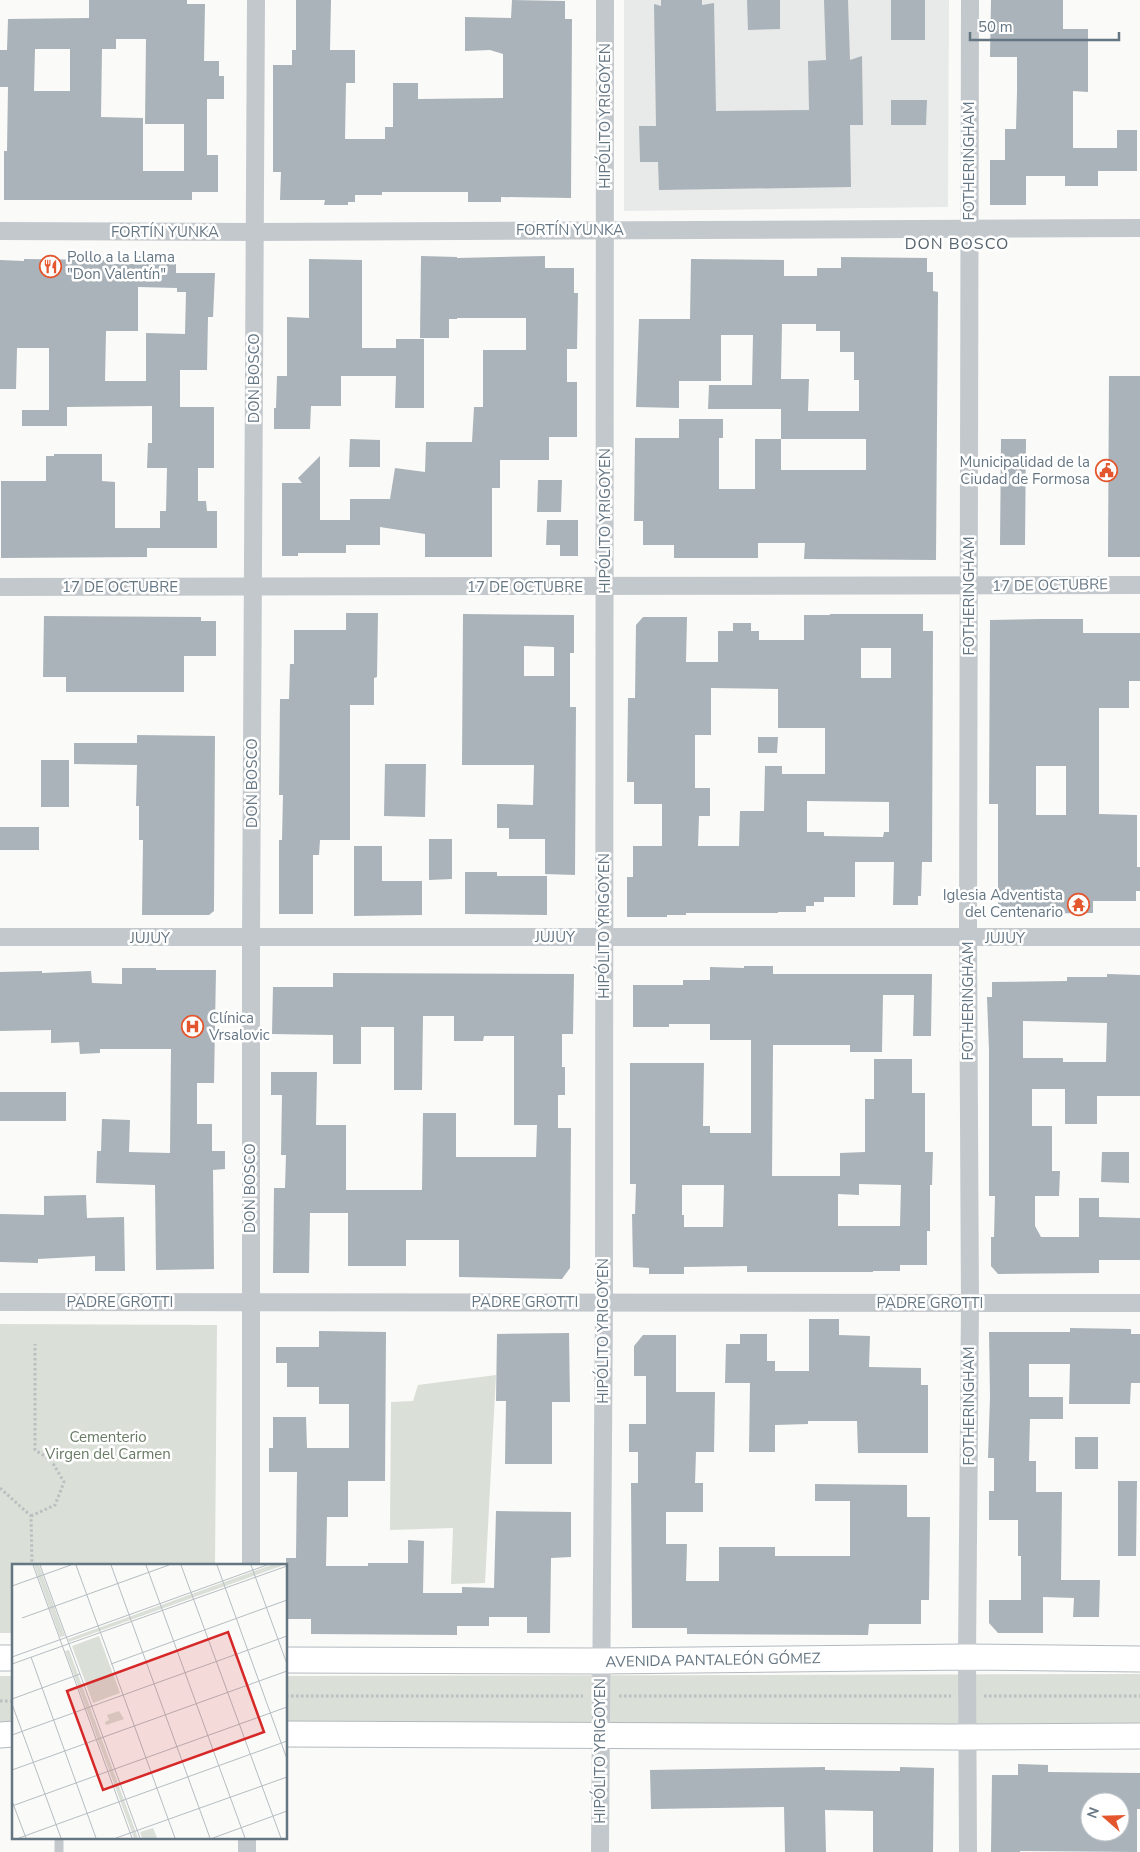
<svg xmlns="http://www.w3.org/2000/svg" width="1140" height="1852" viewBox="0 0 1140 1852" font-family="'Nunito Sans',sans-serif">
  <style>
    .built { fill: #e8e9e9 }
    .green { fill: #dadfd7 }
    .building { fill: #aab3b9; fill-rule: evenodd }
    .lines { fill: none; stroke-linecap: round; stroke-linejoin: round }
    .secondary-casing { stroke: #b3babf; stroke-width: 27 }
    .path { stroke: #bbbfc2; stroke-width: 3; stroke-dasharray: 2.5 2.5; stroke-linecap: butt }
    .service { stroke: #c3c8cc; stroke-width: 9 }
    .minor { stroke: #c3c8cc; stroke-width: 18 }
    .secondary { stroke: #fff; stroke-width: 25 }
    .labels { text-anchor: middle; stroke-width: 5; stroke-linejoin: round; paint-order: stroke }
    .street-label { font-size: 15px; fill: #657683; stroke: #fff }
    .poi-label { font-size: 15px; fill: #657683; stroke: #fff; text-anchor: start }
    .park-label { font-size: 15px; fill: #687a64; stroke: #fff }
    .neighbourhood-label { font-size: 16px; letter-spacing: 1px; fill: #57646e; stroke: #fff }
    .inset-road { fill: none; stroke: #b5bdc2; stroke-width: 1 }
    .view { fill: #d62828; fill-opacity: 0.15; stroke: #d62828; stroke-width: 2.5 }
    .inset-edge { fill: none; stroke: #657683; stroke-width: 2.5 }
  </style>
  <rect width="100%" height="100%" fill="#fafaf8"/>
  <path class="built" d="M624,0h325l-1,207 -324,4z"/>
  <g class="green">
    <path d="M0,1324l217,1 -2,241h-201v67h-14z"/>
    <path d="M496,1375l-11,208 -34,1 2,-56 -63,2 1,-128 22,-1 5,-16z"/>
    <path d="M1140,1674v49l-854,4v-51z"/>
    <rect x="0" y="1676" width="14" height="52"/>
  </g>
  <g class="building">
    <path d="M89,0h98v4h18l-1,57h15v15h5v23h-17v56h11v37h-26v8h-188v-49h3l1,-64h-8v-37h7l1,-31 81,-1zM116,39h30l-1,85h39v47h-41v-53l-42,-1 1,-68h14zM35,49h35v42h-36z"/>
    <path d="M296,0h35l-1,50h25v33h-9l-1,56h40v-12h8v-44h25v16l85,-1v-44l-13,-4 -25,1v-34l46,1 1,-18 53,1v18h7l-1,179 -70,-1v5h-33v-10h-86v3h-27v7h-7v3h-24l1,-5h-45l1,-28h-8v-107h19v-15h4z"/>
    <path d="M661,0h41v5l12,-2 2,108 93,-1 -1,-49 18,-1 -2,-60h24l2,60 12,-4 1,69h-13l1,62 -192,3 -1,-28h-18l-1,-36h17l-2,-122 7,2z"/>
    <path d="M747,0h33v29l-32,1z"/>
    <rect x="891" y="0" width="34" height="40"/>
    <path d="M991,0h72v29h25v63l-15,-1v57h44v-18h20v41h-39v15h-33v-10h-39v29h-36v-45h15v-31h11l1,-37v-35h-27z"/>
    <path d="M891,100h36l-1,25h-35z"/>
    <path d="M139,256h37v17h39l-2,44h-5l-1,53h-27v37h34v61h-16v33h8l1,10h10v37h-70v9l-146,1v-77h45v-25h8v-2h48v27l13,1v46h45v-17h6l1,-43h-20l1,-25h4v-37l-85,1v19h-45v-16h27v-62h-32l-1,41h-16v-129l24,1v-2l82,1v4h33zM138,287l39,1v4h9l-1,42 -39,-1v48h-41l1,-50h32z"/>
    <path d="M421,256l36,1v1l88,-2v12h29v25h4l-1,56h-10v33h10v55h-28v23h-49v28h-8v69h-67v-23l-45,-7v18h-34v8h-48v3h-16v-73h20l-4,-5 22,-22v64h30v-21h40l5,-31 30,4 1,-30h46l2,-35h9v-57h43v-32h-69v1h-8v19h-29z"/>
    <path d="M841,257l86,1v14h6v19l5,1 -2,268 -132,-1 1,-16h-47v15h-84v-13h-31v-24h-9l1,-83h44v-19h44v19h-4v51h36v-50h26v31h85v-31h-85v-30h-73l1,-24h43l1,-50h-32v46h-42v27l-43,-1 3,-88h51l1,-60 93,1v16h33v-8h24zM782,324h34v7h24v21h14v28h5v31h-51l1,-32h-28z"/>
    <path d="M309,259l53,1v88h34v-9h28v69h-29l1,-32h-55v30h-30l-1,23h-36v-21h2l1,-32h10v-59l22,1z"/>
    <path d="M1109,376h31v181h-32z"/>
    <path d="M350,439l30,1v27h-31z"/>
    <path d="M1001,439h25l-1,106h-25z"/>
    <path d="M538,480h24l-1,32h-24z"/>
    <path d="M547,520h31v36h-18v-11h-14z"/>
    <path d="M346,613h32l-1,64 -3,1v27h-24v135h-30l-1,15h-6v59h-34v-74h3l1,-45h-4l1,-96h9l1,-35h4v-34h52z"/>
    <path d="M463,614l111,1v38h-4v54h6l-1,168 -30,-1v-35h-36v-11h-12v-24l36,1 1,-40h-72zM524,646l30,1v29h-30z"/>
    <path d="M830,614h93v17h10l-1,231h-10l-1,34h-3v9h-25l1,-43h-39v35h-31v5h-10v4h-8v6h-28v1h-92v2h-19v2h-40v-40h6v-31h29v-42h-28v-22h-7l1,-84h7l1,-73 7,-8h44l-1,45h32v-31h15v-8h18v8h8v9h45v-25h26zM861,648h30v30h-30zM711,688l67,1v39h47v46h-43v-8h-17l-1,45h-24l-1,35h-41l1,-30h11v-28h-15v-53h16zM807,801l82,1v30h-5l-1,5 -59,-1v-4h-17z"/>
    <path d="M44,616l157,1v4h15v35h-32v36h-118v-15h-23z"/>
    <path d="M1042,619h41v14h57v48h-11v27h-30v106l38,1v52h3v24h-4v10h-43v12l-95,1v-110h-9l1,-184zM1036,766h30v49h-30z"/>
    <path d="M137,735l78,1 -1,175 -5,4h-67l1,-75h-4v-34h-3l1,-41 -63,-1v-21h63z"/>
    <path d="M758,737h20l-1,16h-19z"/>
    <rect x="41" y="760" width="28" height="47"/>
    <path d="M385,764h41l-1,53 -41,-1z"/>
    <rect x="0" y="827" width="39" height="23"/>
    <path d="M429,839h23v40l-23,1z"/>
    <path d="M354,846h28v35h40v34l-68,1z"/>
    <path d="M465,872h32v4h50v39l-82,-1z"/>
    <path d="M744,966h29v8h159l-1,62h-18l1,-41h-31l-1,57h-32v-7h-77v5l-1,126h68v-23l25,-1v-53h9v-40h38v34h13v59h8l-1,33h-2v46h-3v34h-27v6h-27v1h-126v-6l-63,1v7h-35v-6l-16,-1 -1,-53h3l1,-30h-6v-121h74l-1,63h7v7h41v-93h-41v-16h-41v3h-36v-42h50v-5h27v-13l34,1zM859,1184l42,1 -1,41h-62v-32l21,1zM682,1185h42l-1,42h-39v-12h-2z"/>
    <path d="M122,968h34v2h60l-2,113h-17v41h15v27h13v18l-12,1 1,99 -58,1 -1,-85 -59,-2 1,-32h4l1,-32 28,1 -1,32 41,1 1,-104h-71v4l-20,1 -1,-12 -28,1v-13l-51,1v-59l42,-1v2l49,-2 1,12 30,1z"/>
    <path d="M333,973l241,1 -1,60h-11v33h3v28h-7v33h13l-1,140 -8,11 -103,-2v-37h-53v26h-58v-53h-38l-1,60h-36l1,-85h11l1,-33h-5l1,-60h-11v-23h46l-1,53h30v65h76l1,-77h33v44h80l1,-32h-23v-89h-30l-1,5h-29v-25h-31l-1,74h-28v-63h-33v37h-28v-29l-61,-1 1,-47h60z"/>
    <path d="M1107,974l33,1v121h-43v28h-32v-35h-33v37h20v45h8l-1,25h-24v30l6,11h38v-39h20v19l41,1v42h-41v13l-101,1 -7,-8v-29h3l1,-41h-6v-146l-2,-53h5v-15l75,-1v-4h40zM1023,1021l84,2 -1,39h-43v-4h-40z"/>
    <rect x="0" y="1092" width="66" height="29"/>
    <path d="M1102,1152h27v31l-28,-1z"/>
    <path d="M86,1195l1,23 37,-1 1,54h-30v-15l-57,3v4l-38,-1v-48l44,1v-19z"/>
    <path d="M809,1319h30v16l31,1 -1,31 52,1v17h7v68h-70l-1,-32h-49v3l-33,1v27h-26l1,-69h-25l1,-39h14v-10h27v27h8v10h34z"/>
    <path d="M1070,1328l61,1v5h9v49h-9l-1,21h-61l1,-40h-41v33h34v22h-33l-1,42h7v31h26l-1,88h39l-1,37h-26l1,-19 -31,-1v36h-45l-9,-10v-23h32v-44h-3v-36h-29v-29h5v-33h-6l2,-61 -1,-65h81z"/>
    <path d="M319,1331l67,1 -1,149h-37v36h-21l-1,49h42v-3h40v-23l16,1 -1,52h39v-6l32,1 2,-77 75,1v45l-20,1 -1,75h-23v-16h-38v9h-32v9l-146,-1v-15h-25v-61h10l1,-86h-28v-24h4v-31h33l1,31h42v-44h-30v-17h-32v-24h-11v-16h43z"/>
    <path d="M569,1333l1,69h-18v62h-47l1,-63h-10l1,-67z"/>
    <path d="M643,1335h33v57h39l-1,60h-18l-1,31h8v29h-37v32h21l-1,37h33v-34h56v9h75v-55h-35v-17l92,1v32h23l-1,83h-8v24h-52l-1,11 -181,-1v-6h-55l-1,-145h7v-31h-9v-28h17v-48h-12v-30z"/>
    <rect x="1075" y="1437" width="23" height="32"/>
    <path d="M1118,1481h19l-1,75h-18z"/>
    <path d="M1018,1764l30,1v7l92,1v36h-3v43l-117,-1v1h-29l1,-77h26zM1090,1802h30v30h-30z"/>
    <path d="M825,1767v3l75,1v-4l34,1 -1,84h-60v-41l-48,-1 1,42h-41l-1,-45 -133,2 -1,-39z"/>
  </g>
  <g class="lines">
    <defs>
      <g id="secondary">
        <path d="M0,1658h14"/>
        <path d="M286,1660l315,1 366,-4 173,2"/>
        <path d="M286,1734l670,3 184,-1"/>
        <path d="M0,1735l14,-1"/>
      </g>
    </defs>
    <use href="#secondary" class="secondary-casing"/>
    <g class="path">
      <path d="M0,1488l31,28 1,50"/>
      <path d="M31,1516l24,-11 9,-23 -13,-22 -16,-10v-106"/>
      <path d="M286,1696h297"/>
      <path d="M619,1696h332"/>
      <path d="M984,1696h156"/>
      <path d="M0,1701h14"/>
    </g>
    <path class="service" d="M59,1838v14"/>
    <g class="minor">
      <path d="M0,231l255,1 885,-4"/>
      <path d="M0,587l1140,-2"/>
      <path d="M0,937h1140"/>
      <path d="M0,1302l1140,1"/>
      <path d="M251,1566v-628l5,-938"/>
      <path d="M247,1852v-14"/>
      <path d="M600,1852l4,-550 1,-1302"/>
      <path d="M968,1852l-1,-195 3,-354 -2,-365 2,-938"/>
    </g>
    <use href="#secondary" class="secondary"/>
  </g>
  <defs>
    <symbol id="restaurant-ring" viewBox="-11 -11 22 22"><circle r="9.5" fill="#fff" stroke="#e4572e" stroke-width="1.5"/><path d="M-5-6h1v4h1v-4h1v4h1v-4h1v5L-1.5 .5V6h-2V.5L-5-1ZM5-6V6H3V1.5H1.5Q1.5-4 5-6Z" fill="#e4572e"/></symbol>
    <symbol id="civic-ring" viewBox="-11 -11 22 22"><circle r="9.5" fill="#fff" stroke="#e4572e" stroke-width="1.5"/><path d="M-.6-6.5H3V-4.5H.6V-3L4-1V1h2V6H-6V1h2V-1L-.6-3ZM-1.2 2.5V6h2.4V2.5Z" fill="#e4572e"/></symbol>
    <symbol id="temple-ring" viewBox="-11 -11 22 22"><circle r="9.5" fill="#fff" stroke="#e4572e" stroke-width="1.5"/><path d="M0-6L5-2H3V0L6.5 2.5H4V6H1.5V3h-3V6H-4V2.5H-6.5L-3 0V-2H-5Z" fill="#e4572e"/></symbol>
    <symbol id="hospital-ring" viewBox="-11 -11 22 22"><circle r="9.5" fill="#fff" stroke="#e4572e" stroke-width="1.5"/><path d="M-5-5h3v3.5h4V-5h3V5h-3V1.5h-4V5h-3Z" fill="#e4572e"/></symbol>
  </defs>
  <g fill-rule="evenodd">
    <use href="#restaurant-ring" x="38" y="254" width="25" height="25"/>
    <use href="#civic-ring" x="1094" y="458" width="25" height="25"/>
    <use href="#temple-ring" x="1066" y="892" width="25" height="25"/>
    <use href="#hospital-ring" x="180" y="1014" width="25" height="25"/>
  </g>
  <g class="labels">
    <g class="street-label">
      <text transform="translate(605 116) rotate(-90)" y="5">HIPÓLITO YRIGOYEN</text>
      <text transform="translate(969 161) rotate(-90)" y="5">FOTHERINGHAM</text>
      <text x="570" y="235">FORTÍN YUNKA</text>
      <text x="165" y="237">FORTÍN YUNKA</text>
      <text transform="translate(254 378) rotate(-90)" y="5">DON BOSCO</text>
      <text transform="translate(605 521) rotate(-90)" y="5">HIPÓLITO YRIGOYEN</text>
      <text transform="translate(1050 585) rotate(-1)" y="5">17 DE OCTUBRE</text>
      <text x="120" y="592">17 DE OCTUBRE</text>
      <text x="525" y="592">17 DE OCTUBRE</text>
      <text transform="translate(969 596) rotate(-90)" y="5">FOTHERINGHAM</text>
      <text transform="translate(252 783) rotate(-90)" y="5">DON BOSCO</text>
      <text transform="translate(604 926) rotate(-90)" y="5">HIPÓLITO YRIGOYEN</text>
      <text x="555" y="942">JUJUY</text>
      <text x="150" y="943">JUJUY</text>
      <text x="1005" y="943">JUJUY</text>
      <text transform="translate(968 1001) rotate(-90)" y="5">FOTHERINGHAM</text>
      <text transform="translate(250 1188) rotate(-90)" y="5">DON BOSCO</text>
      <text x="120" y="1307">PADRE GROTTI</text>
      <text x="525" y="1307">PADRE GROTTI</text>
      <text x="930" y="1308">PADRE GROTTI</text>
      <text transform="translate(603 1331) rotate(-90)" y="5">HIPÓLITO YRIGOYEN</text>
      <text transform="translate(969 1406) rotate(-90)" y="5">FOTHERINGHAM</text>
      <text transform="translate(713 1660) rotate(-1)" y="5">AVENIDA PANTALEÓN GÓMEZ</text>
      <text transform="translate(600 1751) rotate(-90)" y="5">HIPÓLITO YRIGOYEN</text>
    </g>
    <g class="poi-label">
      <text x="67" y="262">Pollo a la Llama<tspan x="67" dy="17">"Don Valentín"</tspan></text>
      <text x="1090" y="467" text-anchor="end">Municipalidad de la<tspan x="1090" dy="17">Ciudad de Formosa</tspan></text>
      <text x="1063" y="900" text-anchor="end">Iglesia Adventista<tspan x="1063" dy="17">del Centenario</tspan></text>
      <text x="209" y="1023">Clínica<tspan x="209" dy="17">Vrsalovic</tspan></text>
    </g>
    <g class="park-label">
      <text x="108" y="1442">Cementerio<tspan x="108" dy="17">Virgen del Carmen</tspan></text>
    </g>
    <g class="neighbourhood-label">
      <text x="957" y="249">DON BOSCO</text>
    </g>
  </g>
  <g transform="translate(12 1564)">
    <rect width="275" height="275" fill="#fafaf8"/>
    <path d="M22,1h5l26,71 -5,1zM259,1h13l-215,77 -1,-3zM87,72l21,57 -27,10 -21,-57zM57,86l69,188h-4l-69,-187zM107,147l5,8 -18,6 -1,-3 4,-2 -2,-5zM141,264l4,10h-15l-2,-6z" fill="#dadfd7"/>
    <path class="inset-road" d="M21,1l99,273M28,1l100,273M64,1l99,273M99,1l99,273M134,1l99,273M169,1l100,273M205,1l70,194M239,1l36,99M0,22l59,-21M10,54l147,-53M0,93l255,-92M19,93l65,181M0,100l275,-98M99,100l176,-64M0,135l68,-25M0,140l49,134M0,171l275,-99M0,206l275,-99M0,237l14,37M0,242l275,-99M7,274l268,-97M104,274l171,-61M201,274l74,-27"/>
    <path class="view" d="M216,68l36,100 -161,58 -36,-99z"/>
    <rect width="275" height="275" class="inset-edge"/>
  </g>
  <g transform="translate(1105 1817) rotate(290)"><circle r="24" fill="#ffffff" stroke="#c1c8cd"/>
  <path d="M0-4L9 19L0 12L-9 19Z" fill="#e4572e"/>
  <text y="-8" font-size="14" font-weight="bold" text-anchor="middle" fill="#657683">N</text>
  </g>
  <path d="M970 32v8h149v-8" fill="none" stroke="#657683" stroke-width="2.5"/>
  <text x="978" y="32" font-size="15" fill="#657683" stroke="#ffffff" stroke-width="4" paint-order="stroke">50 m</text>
</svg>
